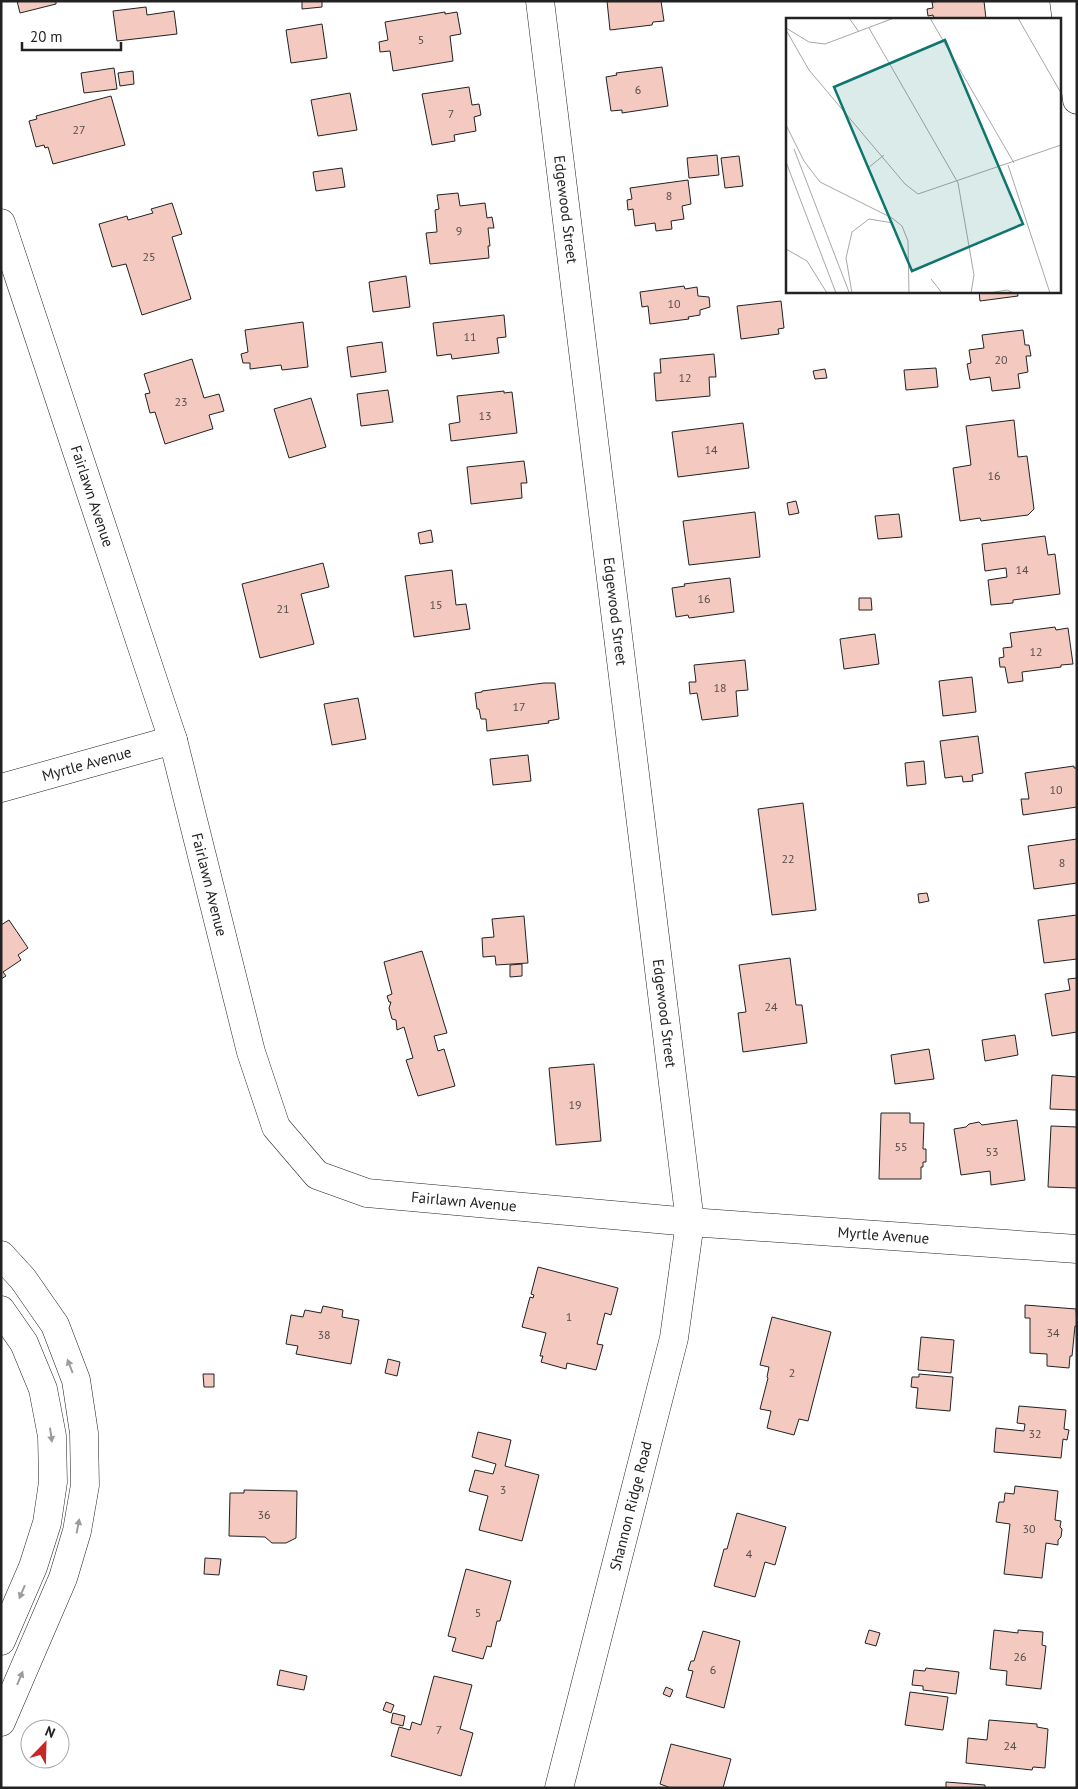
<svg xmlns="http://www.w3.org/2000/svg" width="1078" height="1789" viewBox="0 0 1078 1789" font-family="'PT Sans',sans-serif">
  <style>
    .building { fill: #f3c9c0; stroke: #222 }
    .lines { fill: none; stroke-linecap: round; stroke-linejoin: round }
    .street-casing { stroke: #222; stroke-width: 29 }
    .highway-casing { stroke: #222; stroke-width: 29 }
    .street { stroke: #fff; stroke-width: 28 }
    .highway { stroke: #fff; stroke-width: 28 }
    .oneway { fill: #9c9c9c }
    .labels { text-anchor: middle; stroke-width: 4; stroke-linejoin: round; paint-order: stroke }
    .number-label { font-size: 12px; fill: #564c4a }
    .street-label { font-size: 15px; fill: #222; stroke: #fff }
    .inset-road { fill: none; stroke: #a7a7a7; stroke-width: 1 }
    .view { fill: #0f766e; fill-opacity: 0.15; stroke: #0f766e; stroke-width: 2.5 }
    .inset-edge { fill: none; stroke: #222; stroke-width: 2.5 }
  </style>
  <rect width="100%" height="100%" fill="#fff"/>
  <g class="building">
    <path d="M17,1h39v3l-36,9z"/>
    <path d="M302,1h20v6l-20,2z"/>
    <path d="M607,1h54l3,20 -11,1 -1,3 -42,5z"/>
    <path d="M941,1h43l2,18h-52l-1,-4 -5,1 -1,-7 6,-1 -1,-6z"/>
    <path d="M146,7l1,8 27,-4 3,23 -60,7 -4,-30z"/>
    <path d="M445,12v2l12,-2 4,22 -11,2 3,25 -60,10 -3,-20 -10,1 -1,-10 9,-2 -3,-18z"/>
    <path d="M322,24l5,34 -36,5 -5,-33z"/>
    <path d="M662,67l6,39 -46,7v-3l-11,1 -5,-34 11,-2 -1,-2z"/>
    <path d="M114,68l3,21 -33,4 -3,-20z"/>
    <path d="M133,71l1,13 -14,2 -2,-13z"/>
    <path d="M469,87l3,18 7,-1 2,11 -7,2 2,14 -22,4 1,6 -23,4 -10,-51z"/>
    <path d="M350,93l7,37 -39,6 -7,-36z"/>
    <path d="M111,96l14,49 -72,19 -5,-17 -3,1 -1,-3 -8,2 -7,-26 8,-2 -1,-3z"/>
    <path d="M717,155l2,20 -30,3 -2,-20z"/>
    <path d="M739,156l4,30 -18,2 -4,-30z"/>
    <path d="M342,168l3,19 -29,4 -3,-19z"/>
    <path d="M688,180l3,24 -9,2 2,13 -13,2 1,8 -16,2 -1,-8 -20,3 -2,-17 -5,1 -1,-10 5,-1 -2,-11z"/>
    <path d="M458,193l2,13 25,-3 2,15 5,-1 2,11h-6l2,18h-2l1,12 -59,6 -4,-31 11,-1 -2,-22 4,-1 -2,-14z"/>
    <path d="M172,203l10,31 -10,3 19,62 -49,16 -16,-51 -14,3 -13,-43 28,-8 1,4 25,-7 -2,-4z"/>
    <path d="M406,276l4,31 -37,5 -4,-30z"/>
    <path d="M684,286l1,3 12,-2 1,9 11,1 1,10 -10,3v5l-12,2 1,2 -39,5 -2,-18 -6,1 -2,-15z"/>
    <path d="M979,291h38l1,5 -38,5z"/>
    <path d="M781,301l3,27 -6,1 1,5 -38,5 -4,-33z"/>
    <path d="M504,315l2,22 -9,1 2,15 -47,6 -1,-5 -14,2 -4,-33z"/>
    <path d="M303,322l5,45 -26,3 -1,-5 -31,4v-6h-7l-2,-9 7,-2 -3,-22z"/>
    <path d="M1023,330l2,15h4l2,11h-5l2,16 -10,2 2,14 -28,3 -2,-14 -20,3 -3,-16 4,-1 -2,-13 15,-2 -2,-13z"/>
    <path d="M382,342l4,30 -35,5 -4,-30z"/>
    <path d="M714,354l2,23h-7l1,19 -54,5 -2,-28h7l-1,-14z"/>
    <path d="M192,359l12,39 15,-4 5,17 -15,4 4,14h-1l-47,15 -10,-32 -5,1 -5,-19 5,-1 -6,-19z"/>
    <path d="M936,368l2,19 -32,3 -2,-20z"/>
    <path d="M825,369l2,9 -12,1 -2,-8z"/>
    <path d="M388,390l5,32 -32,4 -4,-32z"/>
    <path d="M504,391v2l8,-1 5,41 -66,8 -2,-17 11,-2 -3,-26z"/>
    <path d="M311,398l15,49 -37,11 -15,-49z"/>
    <path d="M1014,420l4,37 9,-1 7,53 -6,6 -47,6 -1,-3 -20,3 -7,-53 18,-3 -5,-39z"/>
    <path d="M743,423l6,45 -71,9 -6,-45z"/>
    <path d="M524,461l3,22h-6l1,15 -51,6 -4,-37z"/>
    <path d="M796,501l3,12 -10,2 -2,-12z"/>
    <path d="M755,512l5,45 -71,8 -6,-44z"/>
    <path d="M899,514l3,23 -24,2 -3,-23z"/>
    <path d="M431,530l2,12 -13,2 -2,-11z"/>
    <path d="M1045,536l3,19 7,-1 5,40 -47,6v3l-22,2 -3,-25 19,-3 -1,-9 -21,3 -3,-27z"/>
    <path d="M323,563l6,24 -28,7 13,50 -54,14 -18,-74z"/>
    <path d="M452,570l4,35 10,-1 4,25 -56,8 -9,-61z"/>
    <path d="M730,578l4,34 -45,6 -1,-3 -12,2 -4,-29 13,-2 -1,-2z"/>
    <path d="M859,598h12l1,12h-13z"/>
    <path d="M1055,627l1,3 12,-2 5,36 -12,1v2l-39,5 1,9 -15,2 -3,-16h-5l-1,-9 5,-1 -1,-9 9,-1 -2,-14z"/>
    <path d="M875,634l4,30 -35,5 -4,-30z"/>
    <path d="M745,660l3,30 -12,1 2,25 -36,4 -5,-27 -7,1 -1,-12h7l-2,-17z"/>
    <path d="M972,677l4,35 -33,4 -4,-35z"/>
    <path d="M544,683h11l4,36 -11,2 1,2 -62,8 -1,-12h-5l-2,-10h-2l-2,-16 7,-1v-1z"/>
    <path d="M358,698l8,41 -34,6 -8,-41z"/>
    <path d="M978,736l5,37 -11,2 1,6 -10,1 -1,-6 -17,2 -5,-37z"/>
    <path d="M528,755l3,26 -38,4 -3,-26z"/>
    <path d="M924,761l2,23 -19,2 -2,-23z"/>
    <path d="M1074,766v2h3v39l-54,8 -2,-16h8l-4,-26z"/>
    <path d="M803,803l13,107 -44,5 -14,-106z"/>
    <path d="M1077,839v44l-43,6 -6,-43z"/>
    <path d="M927,893l2,8 -10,2 -1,-9z"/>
    <path d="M1077,915v44l-33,4 -6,-43z"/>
    <path d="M524,916l4,47 -32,2 -1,-9 -12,1 -1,-19 12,-1 -2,-18z"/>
    <path d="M9,920l19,28 -10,7 3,5 -18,12 3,4 -5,3v-54z"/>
    <path d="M422,951l25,82 -13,3 4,15 6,-2 11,37 -37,10 -12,-36 7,-2 -9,-31 -7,3 -1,-10 -4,-1 -3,-11 2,-6h-2l-2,-6 5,-2 -8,-32z"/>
    <path d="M790,958l6,47h6l5,38 -64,9 -5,-39 8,-1 -7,-47z"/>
    <path d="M522,964v12l-12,1v-12z"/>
    <path d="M1077,978v54l-25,4 -7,-42 25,-4 -2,-11z"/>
    <path d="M1015,1035l3,20 -33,6 -3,-21z"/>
    <path d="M929,1049l5,30 -39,5 -4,-29z"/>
    <path d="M594,1064l7,77 -45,4 -7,-77z"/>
    <path d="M1052,1075l25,2v33l-27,-1z"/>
    <path d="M881,1113h29v10h14l-1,26h3v13h-3v5h-2v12h-42z"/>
    <path d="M1017,1120l8,60 -34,5 -1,-14 -29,4 -7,-46 12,-2 3,-3 10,-2 3,3z"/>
    <path d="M1051,1126l26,1v61l-29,-1z"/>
    <path d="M538,1267l80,21 -7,27 -6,-2 -8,31 6,1 -7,25 -29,-7 -1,6 -25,-7 2,-6h-3l6,-23 -24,-6 8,-30 3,1 1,-3 -3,-1z"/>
    <path d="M1025,1305l51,4 1,17h-2l-3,30h-2l-1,12 -22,-2v-12l-17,-1v-35h-5z"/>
    <path d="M323,1306l20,4 -1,7 17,3 -8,44 -55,-10 2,-8 -12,-2 5,-29 12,2 2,-7 16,3z"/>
    <path d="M772,1317l59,15 -23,89 -9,-2 -5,16 -27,-7 4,-17 -11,-2 8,-31 -1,-1 2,-10 -9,-2z"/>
    <path d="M921,1337l33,3 -3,33 -33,-3z"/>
    <path d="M388,1359l12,3 -3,14 -12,-3z"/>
    <path d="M203,1374h11v13h-10z"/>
    <path d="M919,1374l34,3 -3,34 -34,-3 2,-20 -7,-1 1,-10h7z"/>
    <path d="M1019,1406l47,4 -2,19 5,1 -2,10 -4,-1 -2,19 -67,-6 2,-24 28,3 1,-7 -8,-1z"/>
    <path d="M478,1432l33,8 -6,26 34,9 -17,66 -43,-11 9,-34 -19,-5 6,-21 18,4 3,-10 -24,-7z"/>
    <path d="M1015,1486l43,5 -3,29 6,1 -1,6 2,2 -1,8 -3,3v5l-12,-2 -4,35 -38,-4 6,-50 -14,-2 3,-20h5l1,-9 9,1z"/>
    <path d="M244,1490l53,1 -1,47 -10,5h-14l-7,-6 -36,-1 1,-43h14z"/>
    <path d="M737,1513l49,14 -11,38 -10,-3 -10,35 -41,-11 10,-37h3z"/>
    <path d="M205,1558l16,1 -2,16 -15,-1z"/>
    <path d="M466,1569l45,12 -11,40h-3l-6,26 -4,-1 -4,13 -31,-8 4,-13 -8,-2z"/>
    <path d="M869,1630l11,3 -4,13 -11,-3z"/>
    <path d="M994,1630l24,3v-3l25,2 -1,13 4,1 -5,43 -35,-4 1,-14 -17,-2z"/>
    <path d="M703,1631l37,10 -16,67 -38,-11 7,-26 -5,-1 3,-9h3z"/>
    <path d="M926,1668l33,4 -3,22 -33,-4v-4l-11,-1 2,-15 11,1z"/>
    <path d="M280,1670l27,6 -3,14 -27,-5z"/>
    <path d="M434,1676l38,9 -12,44 13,4 -12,43 -70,-20 8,-29 11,3 2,-8 9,3z"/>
    <path d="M666,1687l7,3 -3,7 -7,-3z"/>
    <path d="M910,1692l38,5 -5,33 -38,-5z"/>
    <path d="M386,1702l8,3 -3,8 -8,-3z"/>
    <path d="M393,1713l12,3 -2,10 -12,-3z"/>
    <path d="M989,1720l48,4v3l11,2 -3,39 -12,-1 -1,3 -66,-7 2,-25 19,2z"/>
    <path d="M671,1744l60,15 -8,29h-52l-11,-4z"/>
    <path d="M946,1782l39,3v3h-39z"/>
  </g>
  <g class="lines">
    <defs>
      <g id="street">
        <path id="s1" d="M540,1l150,1221 -16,116 -115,450"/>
        <path d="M1064,1l13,99"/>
        <path id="s2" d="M1,223l172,517 78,312 25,75 41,48 50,18 323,29 387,27"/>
        <path id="s3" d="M1,788l172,-48"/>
      </g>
      <g id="highway">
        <path d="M1,1255l22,24 32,46 21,55 8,53 1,52 -8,46 -14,47 -62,144"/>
        <path d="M1,1310l23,33 19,46 9,47 1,46 -6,41 -14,44 -32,74"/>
      </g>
    </defs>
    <use href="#street" class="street-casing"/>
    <use href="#highway" class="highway-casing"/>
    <use href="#street" class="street"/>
    <use href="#highway" class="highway"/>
  </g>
  <defs><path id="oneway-solid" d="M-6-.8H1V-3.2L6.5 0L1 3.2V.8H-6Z" transform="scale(1.25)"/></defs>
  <g class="oneway">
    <use href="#oneway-solid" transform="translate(70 1366) rotate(-111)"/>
    <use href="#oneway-solid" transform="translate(51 1435) rotate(82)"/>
    <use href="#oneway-solid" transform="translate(78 1526) rotate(-79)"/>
    <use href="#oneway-solid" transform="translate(22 1592) rotate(113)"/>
    <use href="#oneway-solid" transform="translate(20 1678) rotate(-67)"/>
  </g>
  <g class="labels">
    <g class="number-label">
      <text x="421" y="44">5</text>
      <text x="638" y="94">6</text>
      <text x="451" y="118">7</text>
      <text x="79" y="134">27</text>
      <text x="669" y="200">8</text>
      <text x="459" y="235">9</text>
      <text x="149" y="261">25</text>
      <text x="674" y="308">10</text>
      <text x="470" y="341">11</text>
      <text x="1001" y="364">20</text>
      <text x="685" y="382">12</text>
      <text x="181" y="406">23</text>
      <text x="485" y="420">13</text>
      <text x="711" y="454">14</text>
      <text x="994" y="480">16</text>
      <text x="1022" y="574">14</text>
      <text x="704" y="603">16</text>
      <text x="436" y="609">15</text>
      <text x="283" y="613">21</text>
      <text x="1036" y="656">12</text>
      <text x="720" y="692">18</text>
      <text x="519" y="711">17</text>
      <text x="1056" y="794">10</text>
      <text x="788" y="863">22</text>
      <text x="1062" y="867">8</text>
      <text x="771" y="1011">24</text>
      <text x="575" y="1109">19</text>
      <text x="901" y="1151">55</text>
      <text x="992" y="1156">53</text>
      <text x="569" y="1321">1</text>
      <text x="1053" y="1337">34</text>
      <text x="324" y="1339">38</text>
      <text x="792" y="1377">2</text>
      <text x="1035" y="1438">32</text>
      <text x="503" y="1494">3</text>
      <text x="264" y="1519">36</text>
      <text x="1029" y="1533">30</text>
      <text x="749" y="1558">4</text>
      <text x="478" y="1617">5</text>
      <text x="1020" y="1661">26</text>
      <text x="713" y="1674">6</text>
      <text x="439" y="1734">7</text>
      <text x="1010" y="1750">24</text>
    </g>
    <g class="street-label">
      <text dy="5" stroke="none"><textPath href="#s1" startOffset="210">Edgewood Street</textPath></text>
      <text dy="5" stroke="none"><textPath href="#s2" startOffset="288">Fairlawn Avenue</textPath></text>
      <text dy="5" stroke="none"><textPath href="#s1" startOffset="615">Edgewood Street</textPath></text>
      <text dy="5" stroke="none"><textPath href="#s3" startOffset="89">Myrtle Avenue</textPath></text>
      <text dy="5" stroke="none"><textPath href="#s2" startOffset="694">Fairlawn Avenue</textPath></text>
      <text dy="5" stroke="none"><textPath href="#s1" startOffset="1020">Edgewood Street</textPath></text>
      <text dy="5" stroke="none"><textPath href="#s2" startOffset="1159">Fairlawn Avenue</textPath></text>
      <text dy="5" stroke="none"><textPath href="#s2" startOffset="1580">Myrtle Avenue</textPath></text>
      <text transform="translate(631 1506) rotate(-76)" y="5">Shannon Ridge Road</text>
    </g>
  </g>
  <g transform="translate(786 18)">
    <rect width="275" height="275" fill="#fff"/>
    <path class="inset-road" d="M63,0l10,14M144,0l84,145M232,0l43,75M0,10l23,14 16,2 69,-26M83,10l89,155 16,92 -3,18M0,12l23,40 96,114 13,10 143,-49M0,107l18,36 16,21 72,36 10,8 6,15 1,52M8,131l55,143M0,144l50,131M222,147l42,128M82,150l16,-13M0,231l21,12 20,32M145,261l11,14M66,275l-6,-35 6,-26 17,-13 24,4M203,275l18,-3 7,3"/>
    <path class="view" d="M159,22l78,184 -111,47 -78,-184z"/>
    <rect width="275" height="275" class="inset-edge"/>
  </g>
  <rect width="1078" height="1789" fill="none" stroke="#222222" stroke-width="5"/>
  <g transform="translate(45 1744) rotate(23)"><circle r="24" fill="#ffffff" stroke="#a7a7a7"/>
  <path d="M0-4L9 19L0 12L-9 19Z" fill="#c62828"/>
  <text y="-8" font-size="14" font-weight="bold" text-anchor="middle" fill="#222222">N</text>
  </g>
  <path d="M22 42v8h99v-8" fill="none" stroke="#222222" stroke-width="2.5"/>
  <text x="30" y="42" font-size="15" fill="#222222" stroke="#ffffff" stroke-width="4" paint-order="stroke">20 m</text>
</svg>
